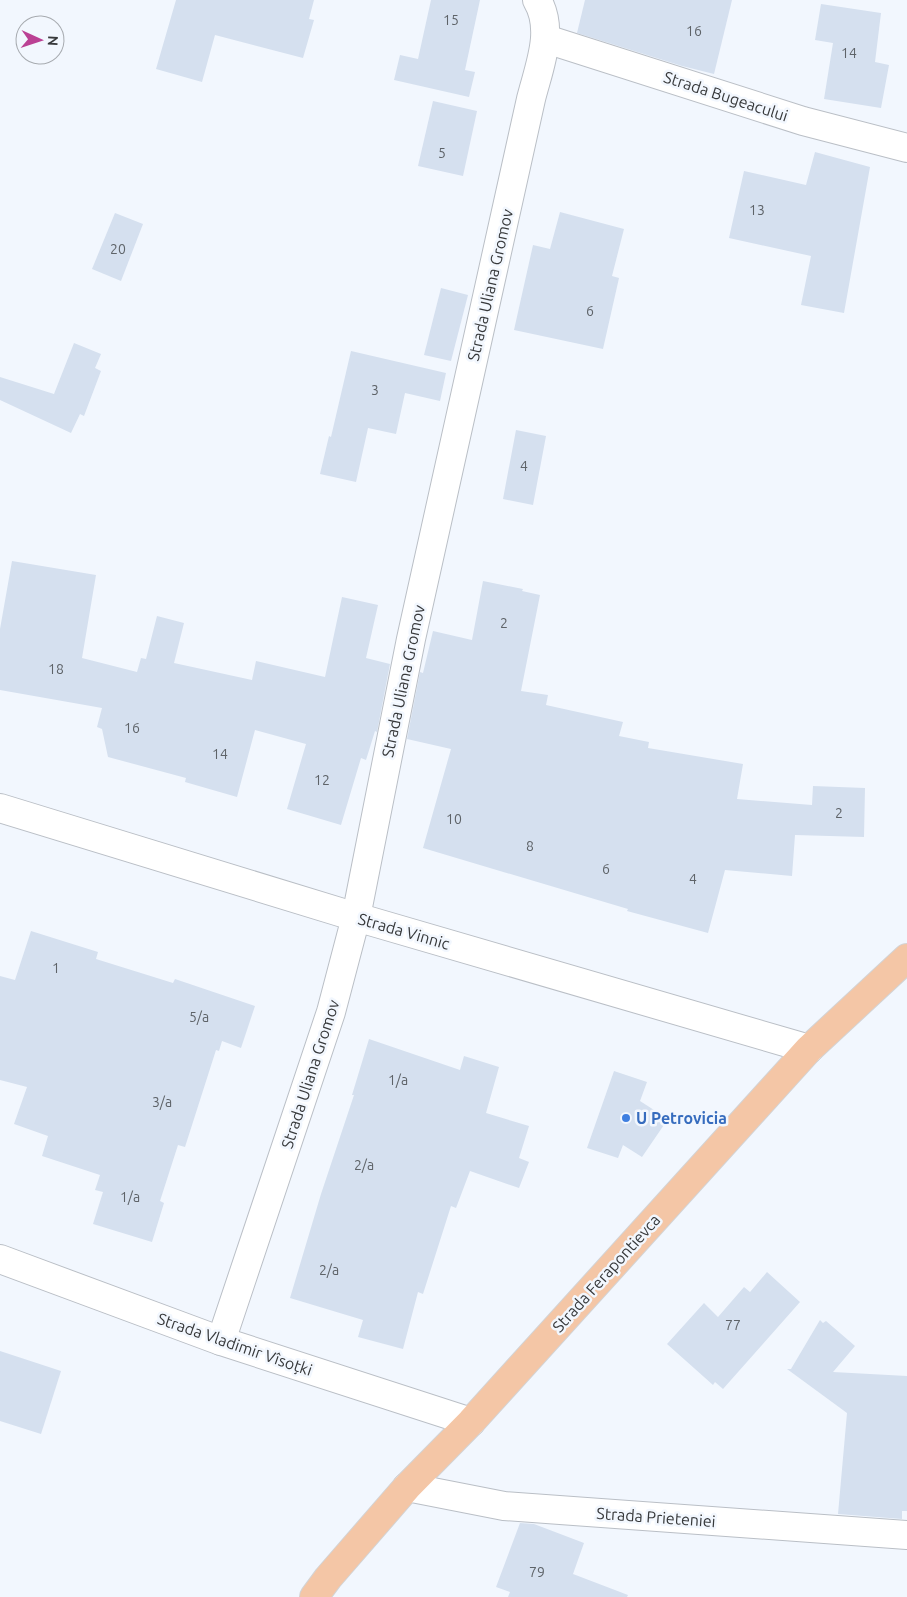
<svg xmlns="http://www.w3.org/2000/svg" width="907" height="1597" viewBox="0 0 907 1597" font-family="Ubuntu,sans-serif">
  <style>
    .building { fill: #d5e0ef }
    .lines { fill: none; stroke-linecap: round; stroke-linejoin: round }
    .minor-casing { stroke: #babfc6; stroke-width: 30 }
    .major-casing { stroke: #d3d3d4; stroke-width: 30 }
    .minor { stroke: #fff; stroke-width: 28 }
    .major { stroke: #f4c6a6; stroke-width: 28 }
    .shop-dot { fill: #3f7fe0; stroke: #f2f7fe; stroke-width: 2 }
    .labels { text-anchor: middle; stroke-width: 5; stroke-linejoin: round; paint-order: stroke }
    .number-label { font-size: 14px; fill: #5e6368 }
    .street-label { font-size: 16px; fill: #37393b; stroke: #f2f7fe }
    .shop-label { font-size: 16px; font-weight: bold; fill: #366cbe; stroke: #f2f7fe; text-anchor: start }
  </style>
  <rect width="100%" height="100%" fill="#f2f7fe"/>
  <g class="building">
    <path d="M176,0h138l-5,19 5,1 -11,38 -88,-23 -13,47 -46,-13z"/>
    <path d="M431,0h49l-15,70 10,2 -6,25 -75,-17 6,-25 18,4z"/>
    <path d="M585,0h147l-18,74 -32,-8 -105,-33z"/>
    <path d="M821,4l60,9 -6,49 14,3 -8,43 -57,-9 9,-56 -18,-3z"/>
    <path d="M433,101l44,10 -14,65 -45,-10z"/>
    <path d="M815,152l55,15 -26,146 -43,-8 10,-49 -82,-18 15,-67 62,14z"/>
    <path d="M560,212l64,17 -12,47 7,2 -16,71 -89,-19 19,-85 17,4z"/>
    <path d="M115,213l28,11 -22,57 -29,-12z"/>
    <path d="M441,288l27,7 -17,66 -27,-6z"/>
    <path d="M74,343l27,11 -6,14 6,3 -17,45 -4,-2 -9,19 -71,-33v-23l54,17z"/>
    <path d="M351,351l95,22 -6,28 -35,-8 -9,41 -28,-6 -12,54 -36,-8 9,-38 2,1z"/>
    <path d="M516,430l30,6 -13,69 -30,-6z"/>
    <path d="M12,561l84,14 -14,83 55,14 4,-14 5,1 11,-43 27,7 -10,40 78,17 4,-19 69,16 17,-80 36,8 -12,53 24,6 -13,68 -2,-1 -9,29 -5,-2 -20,67 -54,-16 19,-65 -51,-14 -18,67 -52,-15 1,-4 -78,-21 -6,-28 -5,-2 5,-19 -102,-18v-61z"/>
    <path d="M483,581l40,8 -1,2 18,4 -19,96 27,4 -2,10 77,17 -4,14 30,6 -1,6 95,16 -6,35 75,6 1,-19 52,2 -1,49 -69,-2 -3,41 -67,-6 -17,63 -81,-22 1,-2 -205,-61 28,-99 -44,-10 13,-67 3,1 10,-42 39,9z"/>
    <path d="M31,931l67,21 -2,7 77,24 2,-4 80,27 -14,42 -19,-7 -3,10 -3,-1 -31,97 -7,-2 -18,56 4,2 -12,39 -59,-18 10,-32 -8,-2 5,-15 -58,-19 6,-20 -34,-12 13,-37 -27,-7v-104l15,4z"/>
    <path d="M369,1039l91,31 4,-14 35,11 -13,46 43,13 -10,32 10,4 -10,26 -49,-17 -14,37 -5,-2 -28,88 -5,-2 -15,57 -45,-12 5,-17 -73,-22 31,-104 33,-99h-2z"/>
    <path d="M614,1071l33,11 -7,19 28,18 -26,38 -19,-12 -5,13 -31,-10z"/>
    <path d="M767,1272l33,30 -77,87 -8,-7 -2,3 -46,-41 37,-41 14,14 26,-30 6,5z"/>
    <path d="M820,1320l3,3 3,-2 29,25 -22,26 74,4v135h-5v8l-64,-5 9,-101 -60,-44h4z"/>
    <path d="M0,1351l61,20 -20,63 -41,-13z"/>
    <path d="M520,1523l14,1 50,19 -11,31 55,21 -1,2h-119l2,-5 -14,-5z"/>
  </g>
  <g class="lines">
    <defs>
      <g id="minor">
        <path d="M546,39l257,82 104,27"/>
        <path d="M0,808l356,109 453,132"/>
        <path d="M0,1259l221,82 250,81"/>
        <path d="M221,1341l110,-329 25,-95 55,-278 120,-540c8,-32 24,-69 6,-99"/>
        <path d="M407,1487l97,19 403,29"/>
      </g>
      <path id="major" d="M314,1597l14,-19 79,-91 64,-65 338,-373 98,-91"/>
    </defs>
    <use href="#minor" class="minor-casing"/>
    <use href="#major" class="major-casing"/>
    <use href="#minor" class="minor"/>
    <use href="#major" class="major"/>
  </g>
  <circle class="shop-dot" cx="626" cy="1118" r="5"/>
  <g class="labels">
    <g class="number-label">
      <text x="451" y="25">15</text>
      <text x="694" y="36">16</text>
      <text x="849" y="58">14</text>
      <text x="442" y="158">5</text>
      <text x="757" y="215">13</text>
      <text x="118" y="254">20</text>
      <text x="590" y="316">6</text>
      <text x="375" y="395">3</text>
      <text x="524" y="471">4</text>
      <text x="504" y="628">2</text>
      <text x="56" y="674">18</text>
      <text x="132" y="733">16</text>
      <text x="220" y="759">14</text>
      <text x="322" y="785">12</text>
      <text x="839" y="818">2</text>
      <text x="454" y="824">10</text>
      <text x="530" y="851">8</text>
      <text x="606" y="874">6</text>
      <text x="693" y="884">4</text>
      <text x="56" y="973">1</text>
      <text x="199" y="1022">5/a</text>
      <text x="398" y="1085">1/a</text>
      <text x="162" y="1107">3/a</text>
      <text x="364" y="1170">2/a</text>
      <text x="130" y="1202">1/a</text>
      <text x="329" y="1275">2/a</text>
      <text x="733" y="1330">77</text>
      <text x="537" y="1577">79</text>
    </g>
    <g class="street-label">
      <text transform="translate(726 96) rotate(18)" y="6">Strada Bugeacului</text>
      <text transform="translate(490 285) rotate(-77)" y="6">Strada Uliana Gromov</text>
      <text transform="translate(403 681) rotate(-78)" y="6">Strada Uliana Gromov</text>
      <text transform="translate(404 931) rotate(16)" y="6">Strada Vinnic</text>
      <text transform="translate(310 1074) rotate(-72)" y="6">Strada Uliana Gromov</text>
      <text transform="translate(606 1273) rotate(-48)" y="6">Strada Ferapontievca</text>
      <text transform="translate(235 1344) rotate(19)" y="6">Strada Vladimir Vîsoțki</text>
      <text transform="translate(656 1517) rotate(4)" y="6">Strada Prieteniei</text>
    </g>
    <g class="shop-label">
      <text x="636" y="1124">U Petrovicia</text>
    </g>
  </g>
  <g transform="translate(40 40) rotate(93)"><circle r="24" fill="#f2f7fe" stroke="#a7abb0"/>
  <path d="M0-4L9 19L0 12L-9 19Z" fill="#bb4194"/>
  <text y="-8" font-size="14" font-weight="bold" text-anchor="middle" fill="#37393b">N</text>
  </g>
</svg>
